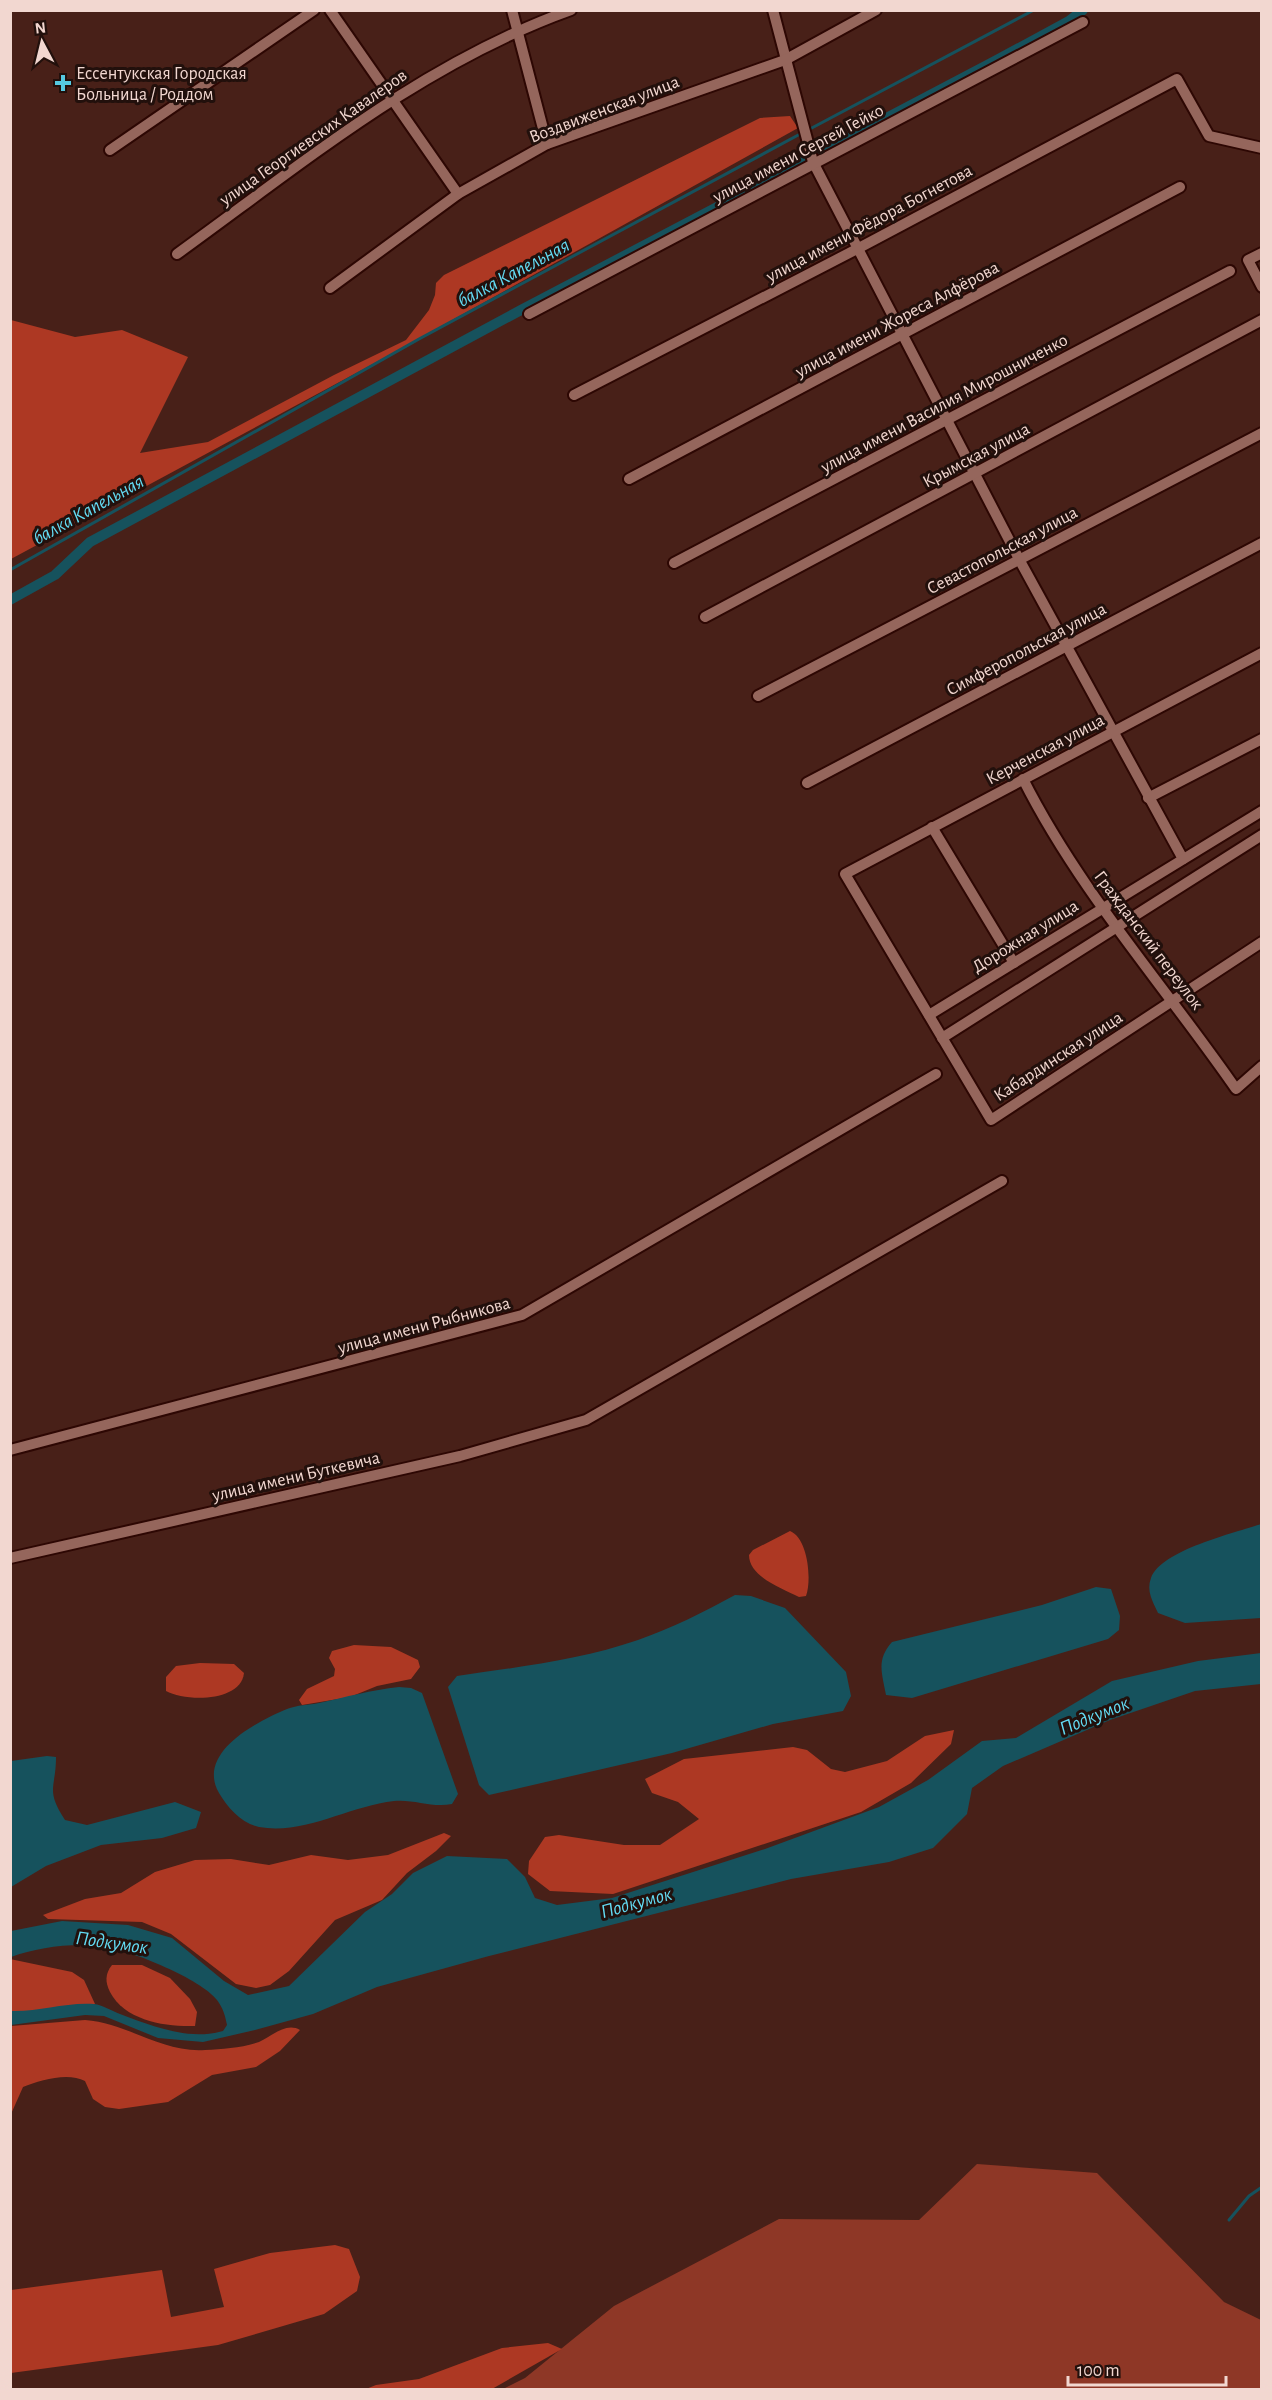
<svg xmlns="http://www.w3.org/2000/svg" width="1272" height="2400" viewBox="0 0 1272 2400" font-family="'Alegreya Sans',sans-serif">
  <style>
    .green { fill: #8e3726 }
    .forest { fill: #ad3823 }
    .water { fill: #16525d }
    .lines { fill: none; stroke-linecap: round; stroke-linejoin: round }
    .stream { stroke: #16525d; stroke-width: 3 }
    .canal { stroke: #16525d; stroke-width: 10 }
    .street-casing { stroke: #2d0703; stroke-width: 14 }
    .street { stroke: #95665c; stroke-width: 10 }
    .poi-dot { fill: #56c9e0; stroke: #22100c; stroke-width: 2 }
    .labels { text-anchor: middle; stroke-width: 6; stroke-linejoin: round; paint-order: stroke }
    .poi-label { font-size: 18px; fill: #f2d7d0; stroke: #22100c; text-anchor: start }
    .street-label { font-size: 18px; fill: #f2d7d0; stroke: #22100c }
    .water-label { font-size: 20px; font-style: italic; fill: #63dbf3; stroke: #22100c }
  </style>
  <rect width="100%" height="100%" fill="#482018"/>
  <path class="green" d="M977,2164l120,9 127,129 37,18v69l-760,1 24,-12 89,-72 165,-87 140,1z"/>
  <g class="forest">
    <path d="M790,116l8,12 -425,236 -362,195v-239l64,17 47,-7 66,27 -48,96 68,-11 126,-67 72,-35 23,-30 6,-15 1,-12 8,-8 316,-157z"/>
    <path d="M790,1531c18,7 22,49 16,65l-7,1c-17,-9 -50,-20 -50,-42l4,-5z"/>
    <path d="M354,1645l37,2 27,13 2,7 -9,12 -34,7 -27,11 -48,8 -3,-5 8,-11 27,-13 1,-7 -6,-11 3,-7z"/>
    <path d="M200,1663l34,1 10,9c-3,29 -58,29 -78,18v-14l10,-11z"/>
    <path d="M954,1730l-3,14 -40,39 -50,29 -248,82 -63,-3 -22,-17 1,-13 16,-24 14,-2 65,10h36l39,-26 -21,-17 -26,-9 -7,-14 39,-20 109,-12 14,3 24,19 14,3 42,-11 38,-25z"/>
    <path d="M444,1833l7,3 -15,15 -29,22 -25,27 -47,20 -46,51 -19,14 -14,3 -20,-4 -65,-50 -29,-12 -94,-3 -5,-4 42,-16 36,-6 34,-21 40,-12 36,-1 38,6 42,-10 37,5 40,-5z"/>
    <path d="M10,1959l62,13 12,8 11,24 -65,8 -19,-1z"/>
    <path d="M112,1965h30l28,13 20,21 7,13 -2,14c-29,1 -70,-5 -85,-34 -5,-10 -5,-18 2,-27z"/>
    <path d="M85,2020c42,3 77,33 120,30 18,-1 36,-2 54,-8 13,-6 27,-20 41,-12l-20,21 -24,16 -44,8 -44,27 -49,7 -14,-2 -12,-8 -8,-18c-17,-9 -45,-1 -62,6l-12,27v-88z"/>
    <path d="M335,2245l14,4 11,28 -3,14 -33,23 -106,31 -207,28v-83l151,-20 9,47 53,-10 -10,-38 56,-16z"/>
    <path d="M548,2343l14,6 -70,40h-126l10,-4 43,-6 83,-31z"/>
  </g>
  <g class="water">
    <path d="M1261,1524v94l-76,5 -27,-10c-5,-11 -12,-22 -7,-35 10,-28 84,-45 110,-54z"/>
    <path d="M1096,1587l15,2 9,27 -1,14 -11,9 -196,59 -26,-3c-4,-22 -10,-35 6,-53l150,-37z"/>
    <path d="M735,1595l16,1 34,12 61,64 5,24 -8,15 -70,13 -101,29 -183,42 -10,-10 -31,-98 9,-11c61,-9 123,-16 181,-36 34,-12 66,-28 97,-45z"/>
    <path d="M1261,1653v31l-66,7 -85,29 -107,46 -31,22 -5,26 -34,34 -44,14 -98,17 -302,77 -112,31 -64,27 -58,16 -52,12 -45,-4 -54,-22 -19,-1 -74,10v-14c27,1 55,-9 83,-7 8,1 18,7 26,10 32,12 69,27 103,17l4,-6c-2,-10 -4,-17 -10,-25 -16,-21 -85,-49 -111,-53 -30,-5 -67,0 -95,10v-26l51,-10 66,4 44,13 52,43 24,14 41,-9 76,-74 27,-18 21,-21 34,-17 60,3 18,18 10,21 22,7 55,-7 153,-49 114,-42 49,-27 54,-39 34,-3 96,-57 86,-20z"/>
    <path d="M399,1687l12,1 11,5 36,101 -6,10c-20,4 -38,-5 -58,-3 -45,5 -89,34 -135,26 -18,-4 -31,-19 -40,-34 -23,-40 37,-71 68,-84 10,-4 22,-4 32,-6 27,-6 52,-13 80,-16z"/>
    <path d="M47,1756l9,1c0,32 -11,32 9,63l22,5 88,-23 26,10 -5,16 -34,10 -61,7 -55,21 -35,21v-126z"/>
  </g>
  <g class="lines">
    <g class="stream">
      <path d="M808,130l226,-120"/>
      <path d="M10,570l409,-231 383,-206"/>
      <path d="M1229,2220l20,-24 13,-9"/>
    </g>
    <path class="canal" d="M10,600l45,-25 35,-33 431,-232 472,-248 76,-41 14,-11"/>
    <defs>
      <g id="street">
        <path d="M330,10l128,184"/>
        <path d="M512,10l35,134"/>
        <path d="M773,10l40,152 206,397 164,300"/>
        <path d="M110,150l204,-140"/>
        <path d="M1262,253l-14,7 14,27"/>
        <path d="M177,254c126,-91 246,-191 394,-244"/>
        <path d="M330,288l128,-94 89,-50 238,-84 91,-50"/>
        <path d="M529,314l554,-292"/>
        <path d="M574,395l283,-146 320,-170 32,57 53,12"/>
        <path d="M629,479l551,-292"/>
        <path d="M674,563l556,-292"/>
        <path d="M705,617l557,-297"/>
        <path d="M1262,653l-417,221 146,246 271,-178"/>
        <path d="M758,696l504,-263"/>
        <path d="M1023,779c57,113 141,206 213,310l26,-23"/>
        <path d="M807,783l455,-240"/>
        <path d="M1148,798l114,-59"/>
        <path d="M932,827l82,136"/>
        <path d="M929,1015l333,-204"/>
        <path d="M942,1038l320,-203"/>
        <path d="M10,1450l512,-135 414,-241"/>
        <path d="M10,1558l450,-102 126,-36 416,-239"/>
      </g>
    </defs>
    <use href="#street" class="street-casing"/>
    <use href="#street" class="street"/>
  </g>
  <path class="poi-dot" d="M60 74h6v6h6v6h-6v6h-6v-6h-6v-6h6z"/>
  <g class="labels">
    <g class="poi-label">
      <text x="76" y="79">Ессентукская Городская<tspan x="76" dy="21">Больница / Роддом</tspan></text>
    </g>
    <g class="street-label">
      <text transform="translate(604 109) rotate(-21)" y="6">Воздвиженская улица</text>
      <text transform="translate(313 137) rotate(-35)" y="6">улица Георгиевских Кавалеров</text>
      <text transform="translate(798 153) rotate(-28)" y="6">улица имени Сергей Гейко</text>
      <text transform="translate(869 223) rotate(-28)" y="6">улица имени Фёдора Богнетова</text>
      <text transform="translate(897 319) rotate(-28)" y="6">улица имени Жореса Алфёрова</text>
      <text transform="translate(944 403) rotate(-28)" y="6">улица имени Василия Мирошниченко</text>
      <text transform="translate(976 455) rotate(-28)" y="6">Крымская улица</text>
      <text transform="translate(1002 550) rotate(-28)" y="6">Севастопольская улица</text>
      <text transform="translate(1026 649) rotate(-28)" y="6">Симферопольская улица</text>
      <text transform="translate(1045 749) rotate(-28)" y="6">Керченская улица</text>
      <text transform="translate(1025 936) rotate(-32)" y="6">Дорожная улица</text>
      <text transform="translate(1149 940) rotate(53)" y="6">Гражданский переулок</text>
      <text transform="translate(1058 1056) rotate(-33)" y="6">Кабардинская улица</text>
      <text transform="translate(424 1325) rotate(-15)" y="6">улица имени Рыбникова</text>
      <text transform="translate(296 1476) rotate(-13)" y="6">улица имени Буткевича</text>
    </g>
    <g class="water-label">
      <text transform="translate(513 272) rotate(-28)" y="7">балка Капельная</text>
      <text transform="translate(88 509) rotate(-29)" y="7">балка Капельная</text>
      <text transform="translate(1094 1715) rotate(-22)" y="7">Подкумок</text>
      <text transform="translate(636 1902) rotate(-15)" y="7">Подкумок</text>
      <text transform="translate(112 1942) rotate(8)" y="7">Подкумок</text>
    </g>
  </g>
  <rect width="1272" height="2400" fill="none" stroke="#f2d7d0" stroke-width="24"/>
  <g transform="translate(42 42) rotate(353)" stroke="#22100c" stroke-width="4.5" paint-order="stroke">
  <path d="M0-4.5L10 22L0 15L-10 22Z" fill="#f2d7d0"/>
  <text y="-9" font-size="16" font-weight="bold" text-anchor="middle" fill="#f2d7d0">N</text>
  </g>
  <path d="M1068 2376v9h158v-9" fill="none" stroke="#f2d7d0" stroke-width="3"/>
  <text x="1077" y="2376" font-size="18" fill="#f2d7d0" stroke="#22100c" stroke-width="4.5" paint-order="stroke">100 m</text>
</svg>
